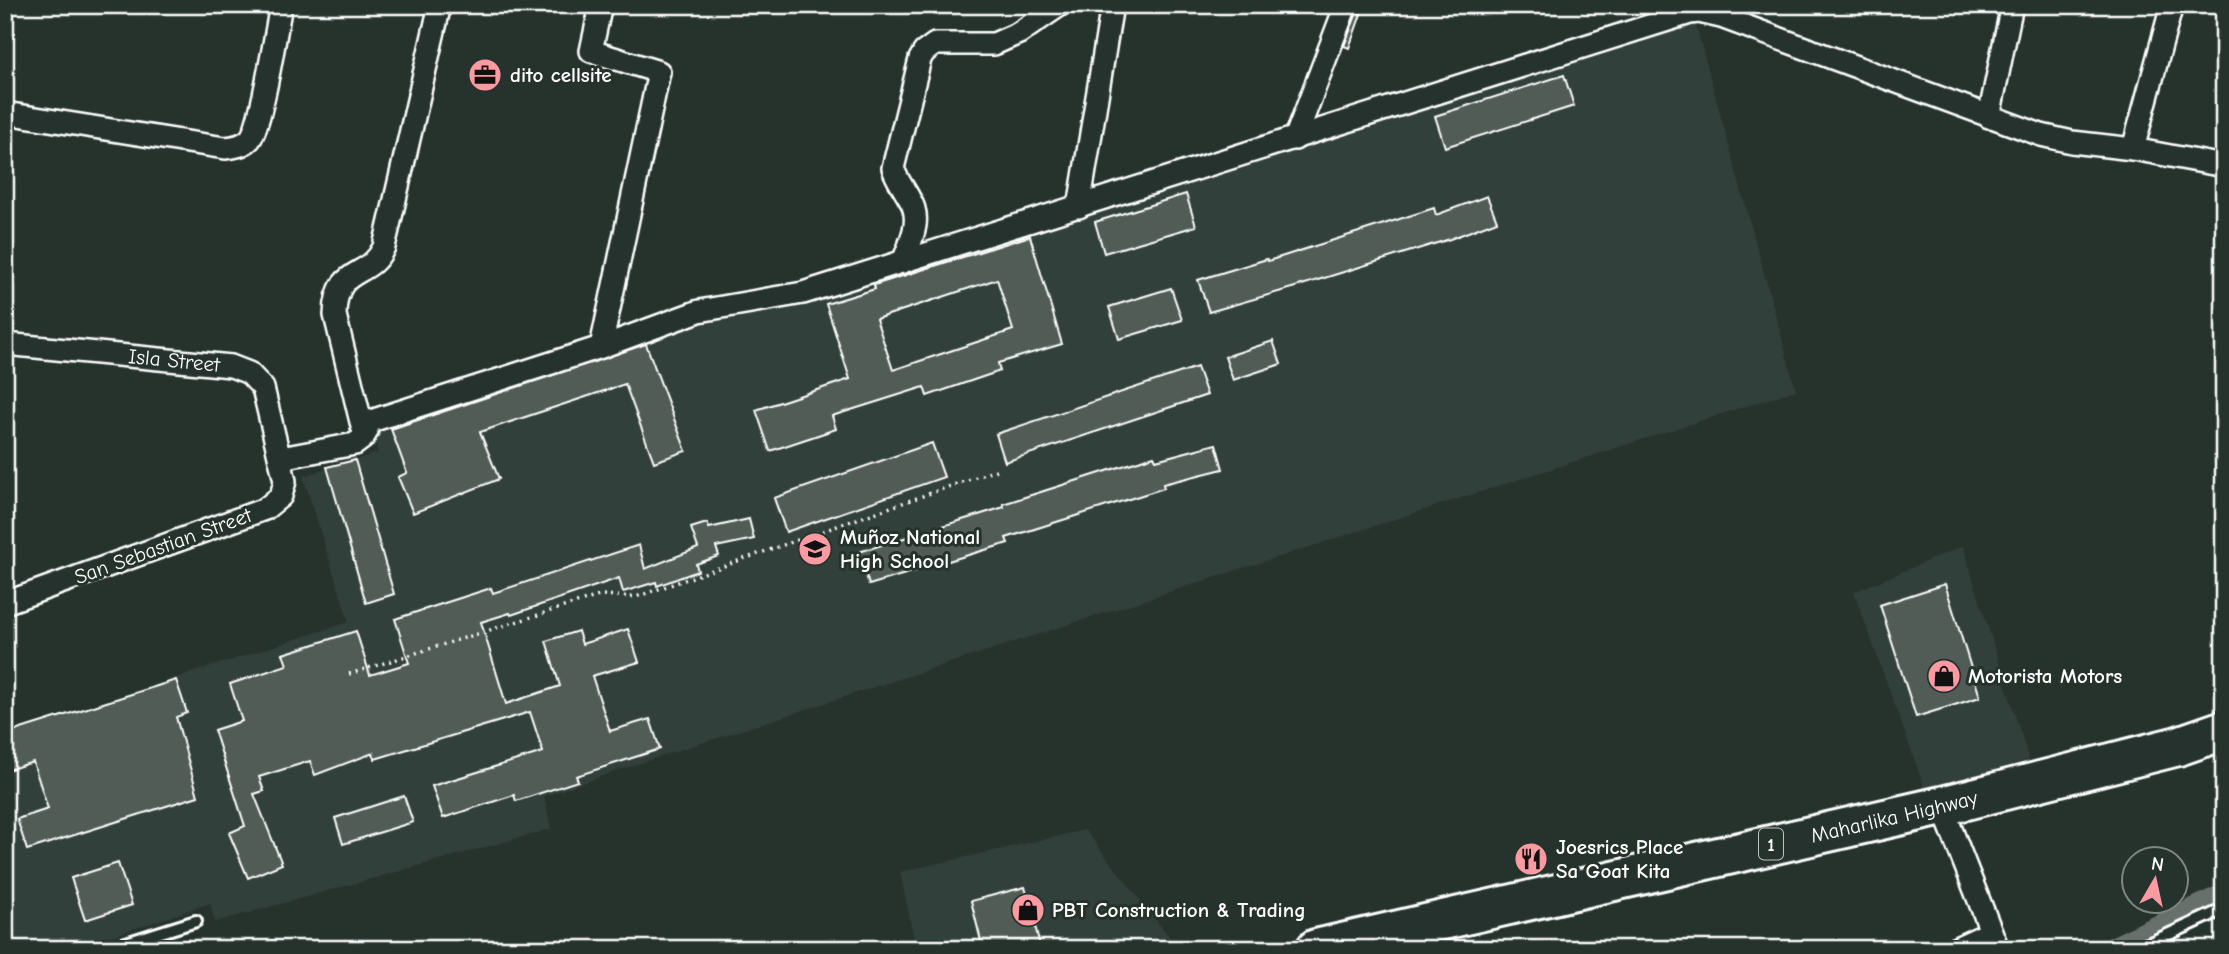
<svg xmlns="http://www.w3.org/2000/svg" width="2229" height="954" viewBox="0 0 2229 954" font-family="'Comic Neue',sans-serif">
  <style>
    .built { fill: #333f3a }
    .lines { fill: none; stroke-linecap: round; stroke-linejoin: round }
    .canal { stroke: #67706c; stroke-width: 21 }
    .building { fill: #515c57; stroke: #fff; stroke-width: 2; fill-rule: evenodd }
    .lane-casing { stroke: #fff; stroke-width: 16 }
    .street-casing { stroke: #fff; stroke-width: 26 }
    .highway-casing { stroke: #fff; stroke-width: 44 }
    .path { stroke: #fff; stroke-width: 3.5; stroke-dasharray: 2 5; stroke-linecap: butt }
    .lane { stroke: #26332d; stroke-width: 10 }
    .street { stroke: #26332d; stroke-width: 21 }
    .highway { stroke: #26332d; stroke-width: 38 }
    .labels { text-anchor: middle; stroke-width: 6; stroke-linejoin: round; paint-order: stroke }
    .shield { fill: #26332d; stroke: #bec2c0; stroke-width: 2 }
    .shield-label { font-size: 19px; font-weight: bold; fill: #fff }
    .poi-label { font-size: 21px; font-weight: bold; fill: #fff; stroke: #26332d; text-anchor: start }
    .street-label { font-size: 21px; fill: #fff; stroke: #26332d }
  </style>
  <rect width="100%" height="100%" fill="#26332d"/>
  <filter id="ink" filterUnits="userSpaceOnUse"><feTurbulence type="fractalNoise" baseFrequency=".0143" numOctaves="2"/><feDisplacementMap in="SourceGraphic" scale="14" xChannelSelector="R" yChannelSelector="G"/><feConvolveMatrix kernelMatrix="1 2 1 2 8 2 1 2 1" color-interpolation-filters="sRGB"/></filter>
  <g filter="url(#ink)">
    <g class="built">
      <path d="M1695,22l101,368 -1129,364 -123,42 7,33 -336,93 -5,-19 -136,46h-65l-4,-34v-182l344,-111 -46,-146 75,-23 -5,-24 329,-112z"/>
      <path d="M1963,546l66,214 -104,29 -71,-197z"/>
      <path d="M1085,830l94,119h-263l-16,-77z"/>
    </g>
    <g class="lines">
      <path class="canal" d="M2109,949l115,-55"/>
    </g>
    <g class="building">
      <path d="M1357,13l4,1 -12,34 -5,-2z"/>
      <path d="M1564,75l10,31 -129,41 -10,-31z"/>
      <path d="M1186,194l10,32 -92,27 -9,-31z"/>
      <path d="M1487,196l10,25 -47,18 -158,49 -83,24 -11,-32 69,-21 1,2 166,-53 2,7z"/>
      <path d="M1030,236l32,108 -64,19 2,8 -73,25 -3,-9 -92,29 4,13 -66,22 -14,-41 94,-31 -24,-75 49,-15 -1,-4zM997,279l16,51 -120,40 -17,-51z"/>
      <path d="M1171,288l11,32 -63,19 -10,-32z"/>
      <path d="M1273,341l8,23 -48,16 -8,-23z"/>
      <path d="M646,344l40,107 -32,11 -29,-78 -145,48 19,47 -86,34 -15,-36 9,-4 -16,-44z"/>
      <path d="M1197,367l10,28 -202,67 -9,-28z"/>
      <path d="M932,443l12,34 -158,55 -12,-34z"/>
      <path d="M1216,444l7,25 -60,15 1,4 -158,50 2,5 -139,42 -10,-33 145,-45 -1,-3 151,-48 2,4z"/>
      <path d="M355,460l39,134 -28,9 -39,-136z"/>
      <path d="M749,519l5,20 -38,8 3,9 -23,8 2,7 -41,15 -1,-4 -33,10 -4,-14 -108,37 -1,-2 -29,9 25,82 54,-18 -14,-45 32,-10 4,13 46,-15 11,33 -47,14 18,55 40,-12 10,30 -84,27 2,5 -62,20 -2,-6 -71,23 -11,-32 111,-34 -13,-40 -155,47 -2,-6 -58,22 -5,-14 -51,16 5,14 -10,3 28,70 -34,14 -19,-45 16,-7 -31,-96 28,-9 -12,-37 57,-19 -4,-11 73,-23 14,44 39,-12 -14,-44 96,-31 2,5 146,-48 6,24 53,-21 -7,-20 16,-5 2,5z"/>
      <path d="M1945,584l35,113 -64,20 -36,-112z"/>
      <path d="M176,680l11,33 -11,4 22,79 -171,54 -10,-31 31,-10 -15,-47 -28,9v-37z"/>
      <path d="M404,796l9,26 -70,22 -8,-26z"/>
      <path d="M118,863l14,42 -47,15 -14,-42z"/>
      <path d="M1025,887l16,62h-58l-12,-48z"/>
    </g>
    <g class="lines">
      <defs>
        <g id="lane">
          <path d="M107,949l89,-28"/>
          <path d="M2137,949l87,-40"/>
        </g>
        <g id="street">
          <path d="M601,5l-10,46 68,21 -58,275"/>
          <path d="M5,113l220,35c9,-1 18,-2 25,-9 12,-15 26,-109 31,-134"/>
          <path d="M1989,117l23,-112"/>
          <path d="M1295,139l51,-134"/>
          <path d="M2133,149l39,-144"/>
          <path d="M1079,207l33,-202"/>
          <path d="M903,262c8,-22 20,-43 6,-64 -6,-11 -12,-18 -16,-30l27,-109 4,-7 11,-8h59l25,-11 41,-28"/>
          <path id="s1" d="M5,344l226,22 18,7 14,15 22,93 -4,15 -16,13 -260,94"/>
          <path d="M362,426l-27,-111c1,-52 34,-34 49,-68l56,-242"/>
          <path d="M281,458l74,-14 8,-6 4,-7 -5,-5 9,-5 230,-74 98,-36 104,-18 887,-280 9,-1 22,5 320,118 31,7 61,7 91,17"/>
          <path d="M1942,806l56,143"/>
          <path d="M1954,949l37,-17"/>
        </g>
        <g id="highway">
          <path id="s2" d="M1316,949l626,-143 236,-60 46,-16"/>
        </g>
      </defs>
      <use href="#lane" class="lane-casing"/>
      <use href="#street" class="street-casing"/>
      <use href="#highway" class="highway-casing"/>
      <path class="path" d="M349,674l253,-79 34,2 360,-127"/>
      <use href="#lane" class="lane"/>
      <use href="#street" class="street"/>
      <use href="#highway" class="highway"/>
    </g>
  </g>
  <defs>
    <symbol id="office-disc" viewBox="-11 -11 22 22"><circle r="9.5" fill="#ff9aa2" stroke="#26332d"/><path d="M-6-3h4V-5.5h4V-3h4V5H-6ZM-1-4.5V-3h2v-1.5ZM-6 0V1H6V0Z" fill="#111"/></symbol>
    <symbol id="school-disc" viewBox="-11 -11 22 22"><circle r="9.5" fill="#ff9aa2" stroke="#26332d"/><path d="M0-5L7-2L0 1L-7-2ZM-4 1L0 2.5L4 1V4Q0 6-4 4Z" fill="#111"/></symbol>
    <symbol id="shop-disc" viewBox="-11 -11 22 22"><circle r="9.5" fill="#ff9aa2" stroke="#26332d"/><path d="M-5-2.5h2.3a2.7 3.5 0 0 1 5.4 0H5L5.5 6h-11ZM-1.5-2.5h3a1.5 2.3 0 0 0-3 0Z" fill="#111"/></symbol>
    <symbol id="restaurant-disc" viewBox="-11 -11 22 22"><circle r="9.5" fill="#ff9aa2" stroke="#26332d"/><path d="M-5-6h1v4h1v-4h1v4h1v-4h1v5L-1.5 .5V6h-2V.5L-5-1ZM5-6V6H3V1.5H1.5Q1.5-4 5-6Z" fill="#111"/></symbol>
  </defs>
  <g fill-rule="evenodd">
    <use href="#office-disc" x="466" y="56" width="38" height="38"/>
    <use href="#school-disc" x="796" y="530" width="38" height="38"/>
    <use href="#shop-disc" x="1925" y="657" width="38" height="38"/>
    <use href="#restaurant-disc" x="1512" y="840" width="38" height="38"/>
    <use href="#shop-disc" x="1009" y="891" width="38" height="38"/>
  </g>
  <g class="labels">
    <rect class="shield" x="1759" y="828.5" width="24" height="31" rx="5"/>
    <g class="shield-label">
      <text x="1771" y="851">1</text>
    </g>
    <g class="poi-label">
      <text x="510" y="82">dito cellsite</text>
      <text x="840" y="544">Muñoz National<tspan x="840" dy="24">High School</tspan></text>
      <text x="1968" y="683">Motorista Motors</text>
      <text x="1556" y="854">Joesrics Place<tspan x="1556" dy="24">Sa Goat Kita</tspan></text>
      <text x="1052" y="917">PBT Construction &amp; Trading</text>
    </g>
    <g class="street-label">
      <text dy="7" stroke="none"><textPath href="#s1" startOffset="170">Isla Street</textPath></text>
      <text transform="translate(163 546) rotate(-20)" y="7">San Sebastian Street</text>
      <text dy="7" stroke="none"><textPath href="#s2" startOffset="593">Maharlika Highway</textPath></text>
    </g>
  </g>
  <rect width="2229" height="954" fill="none" stroke="#26332d" stroke-width="28"/>
  <rect x="14" y="14" width="2201" height="926" fill="none" stroke="#fff" stroke-width="2.5" filter="url(#ink)"/>
  <g transform="translate(2155 880) rotate(9)"><circle r="33" fill="#26332d" stroke="#7d8581" stroke-width="2"/>
  <path d="M0-5L12 26L0 18L-12 26Z" fill="#ff9aa2"/>
  <text y="-10" font-size="19" font-weight="bold" text-anchor="middle" fill="#ffffff">N</text>
  </g>
</svg>
